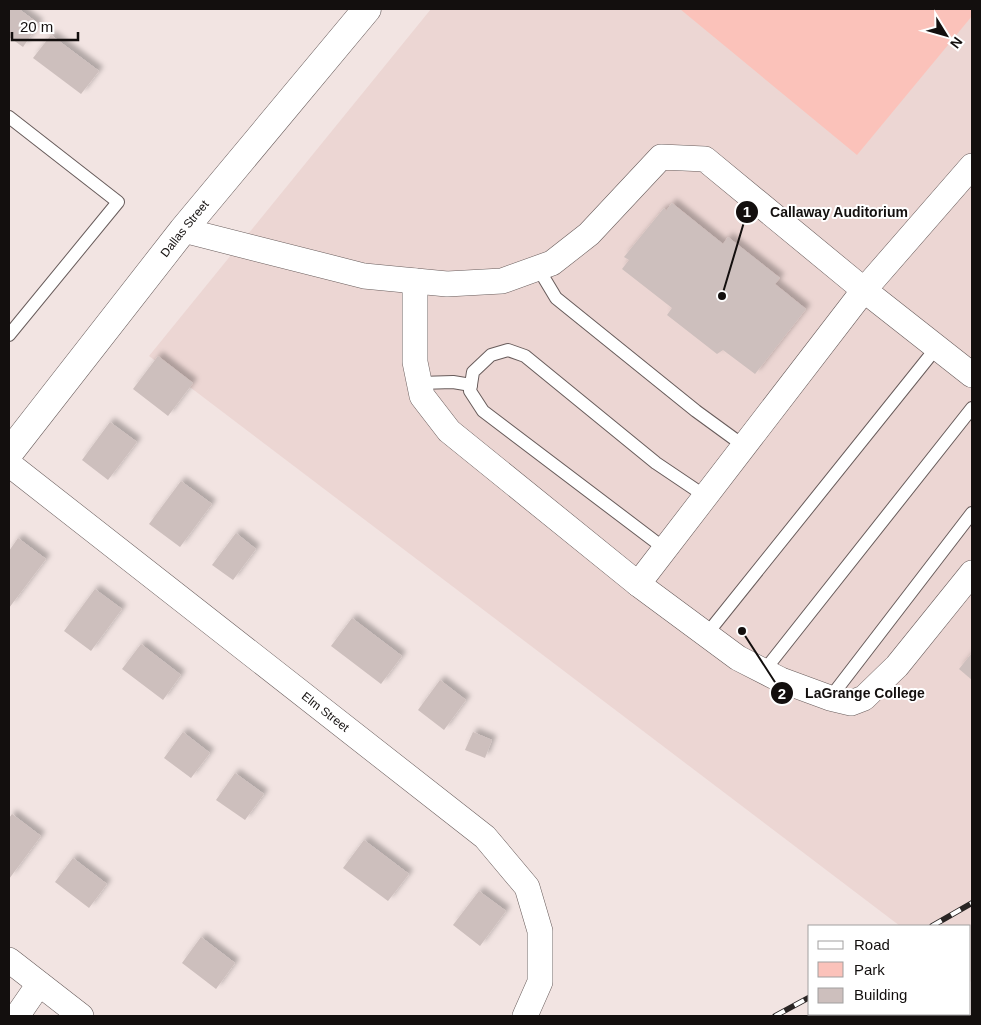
<svg xmlns="http://www.w3.org/2000/svg" width="981" height="1025" viewBox="0 0 981 1025" font-family="Helvetica,sans-serif">
  <style>
    .built { fill: #ecd6d3 }
    .green { fill: #fbc2ba }
    .building { fill: #cdbfbd; filter: url(#shadow) }
    .lines { fill: none; stroke-linecap: round; stroke-linejoin: round }
    .service-casing { stroke: #685c5b; stroke-width: 14 }
    .minor-casing { stroke: #685c5b; stroke-width: 26 }
    .tertiary-casing { stroke: #685c5b; stroke-width: 29 }
    .service { stroke: #fff; stroke-width: 12 }
    .minor { stroke: #fff; stroke-width: 25 }
    .tertiary { stroke: #fff; stroke-width: 28 }
    .rail-casing { stroke: #2a2524; stroke-width: 5.5 }
    .rail { stroke: #fff; stroke-width: 4; stroke-dasharray: 11; stroke-linecap: butt }
    .labels { text-anchor: middle; stroke-width: 4; stroke-linejoin: round; paint-order: stroke }
    .street-label { font-size: 12px; fill: #130f0e; stroke: #fff }
    .leader { fill: none; stroke: #130f0e; stroke-width: 2 }
    .callout-dot { fill: #130f0e; stroke: #fff; stroke-width: 2 }
    .mark-label { font-size: 15px; text-anchor: middle; font-weight: bold; fill: #fff }
    .callout-label { font-size: 14px; text-anchor: middle; font-weight: bold; fill: #130f0e; stroke: #fff; stroke-width: 4; stroke-linejoin: round; paint-order: stroke }
  </style>
  <defs>
    <filter id="shadow"><feDropShadow dx="4.5" dy="-4.5" stdDeviation="2.5" flood-color="#0004"/></filter>
  </defs>
  <rect width="100%" height="100%" fill="#f2e4e2"/>
  <path class="built" d="M431,9h541v974l-2,-2v-55h-70l-751,-570z"/>
  <path class="green" d="M680,9h292v7l-115,139z"/>
  <g class="building">
    <path d="M9,9h10l20,15 -16,23 -14,-10z"/>
    <path d="M51,35l48,36 -18,23 -48,-36z"/>
    <path d="M672,203l51,41 5,-7 52,41 -5,6 31,25 -51,65 -32,-24 -6,4 -50,-39 5,-7 -50,-39 7,-9 -5,-3 40,-49 2,3z"/>
    <path d="M158,356l35,27 -25,33 -35,-27z"/>
    <path d="M110,422l27,20 -29,38 -26,-20z"/>
    <path d="M181,481l31,23 -32,43 -31,-23z"/>
    <path d="M236,533l20,16 -23,31 -21,-15z"/>
    <path d="M18,538l28,21 -37,49v-57z"/>
    <path d="M95,589l27,20 -31,42 -27,-20z"/>
    <path d="M352,618l50,38 -21,28 -50,-38z"/>
    <path d="M141,644l40,31 -18,25 -41,-31z"/>
    <path d="M972,653v27l-13,-11z"/>
    <path d="M440,680l26,20 -22,30 -26,-20z"/>
    <path d="M183,732l27,21 -19,25 -27,-20z"/>
    <path d="M473,732l19,8 -7,18 -20,-8z"/>
    <path d="M235,773l29,21 -19,26 -29,-20z"/>
    <path d="M12,814l29,22 -32,43v-61z"/>
    <path d="M364,840l45,34 -21,27 -45,-33z"/>
    <path d="M73,858l34,26 -18,24 -34,-26z"/>
    <path d="M479,891l27,20 -26,35 -27,-21z"/>
    <path d="M201,937l34,26 -19,26 -34,-26z"/>
  </g>
  <g class="lines">
    <defs>
      <g id="service">
        <path d="M9,117l109,85 -109,133"/>
        <path d="M538,268l18,30 140,113 48,35"/>
        <path d="M420,383l33,-1 18,3"/>
        <path d="M665,549l-182,-138 -13,-20 3,-19 18,-17 17,-5 17,6 131,107 49,33"/>
        <path d="M706,635l231,-288"/>
        <path d="M764,671l208,-263"/>
        <path d="M830,698l142,-185"/>
      </g>
      <g id="minor">
        <path d="M183,230l181,46 83,8 55,-3 50,-18 37,-29 72,-77 44,2 159,131 108,85"/>
        <path d="M415,281v81l7,34 27,35 189,153 100,74 43,22 49,18 21,5 13,-5 33,-32 75,-93"/>
        <path id="s1" d="M9,464l476,373 42,50 13,44v51l-15,34"/>
        <path d="M638,584l226,-294 108,-124"/>
        <path d="M9,960l72,56"/>
        <path d="M17,1016l22,-32"/>
      </g>
      <g id="tertiary">
        <path id="s2" d="M9,453l174,-223 184,-221"/>
      </g>
    </defs>
    <use href="#service" class="service-casing"/>
    <use href="#minor" class="minor-casing"/>
    <use href="#tertiary" class="tertiary-casing"/>
    <use href="#service" class="service"/>
    <use href="#minor" class="minor"/>
    <use href="#tertiary" class="tertiary"/>
    <defs>
      <g id="rail">
        <path d="M932,926l40,-23"/>
        <path d="M775,1016l35,-19"/>
      </g>
    </defs>
    <use href="#rail" class="rail-casing"/>
    <use href="#rail" class="rail"/>
  </g>
  <g class="labels">
    <g class="street-label">
      <text dy="4" stroke="none"><textPath href="#s2" startOffset="285">Dallas Street</textPath></text>
      <text dy="4" stroke="none"><textPath href="#s1" startOffset="402">Elm Street</textPath></text>
    </g>
  </g>
  <path class="leader" d="M722 296L747 212M742 631L782 693"/>
  <g class="callout-dot">
    <circle cx="722" cy="296" r="5"/>
    <circle cx="742" cy="631" r="5"/>
    <circle cx="747" cy="212" r="12"/>
    <circle cx="782" cy="693" r="12"/>
  </g>
  <g class="mark-label">
    <text x="747" y="217">1</text>
    <text x="782" y="699">2</text>
  </g>
  <g class="callout-label">
    <text x="839" y="217">Callaway Auditorium</text>
    <text x="865" y="698">LaGrange College</text>
  </g>
  <rect width="981" height="1025" fill="none" stroke="#130f0e" stroke-width="20"/>
  <rect x="808" y="925" width="162" height="90" fill="#ffffff" stroke="#a19f9f"/>
  <rect x="818" y="941" width="25" height="8" fill="#ffffff" stroke="#a19f9f"/>
  <text x="854" y="950" font-size="15" fill="#130f0e">Road</text>
  <rect x="818" y="962" width="25" height="15" fill="#fbc2ba" stroke="#a19f9f"/>
  <text x="854" y="975" font-size="15" fill="#130f0e">Park</text>
  <rect x="818" y="988" width="25" height="15" fill="#cdbfbd" stroke="#a19f9f"/>
  <text x="854" y="1000" font-size="15" fill="#130f0e">Building</text>
  <g transform="translate(946 35) rotate(127)" stroke="#ffffff" stroke-width="4" paint-order="stroke">
  <path d="M0-4L9 19L0 12L-9 19Z" fill="#130f0e"/>
  <text y="-8" font-size="14" font-weight="bold" text-anchor="middle" fill="#130f0e">N</text>
  </g>
  <path d="M12 32v8h66v-8" fill="none" stroke="#130f0e" stroke-width="2.5"/>
  <text x="20" y="32" font-size="15" fill="#130f0e" stroke="#ffffff" stroke-width="4" paint-order="stroke">20 m</text>
</svg>
